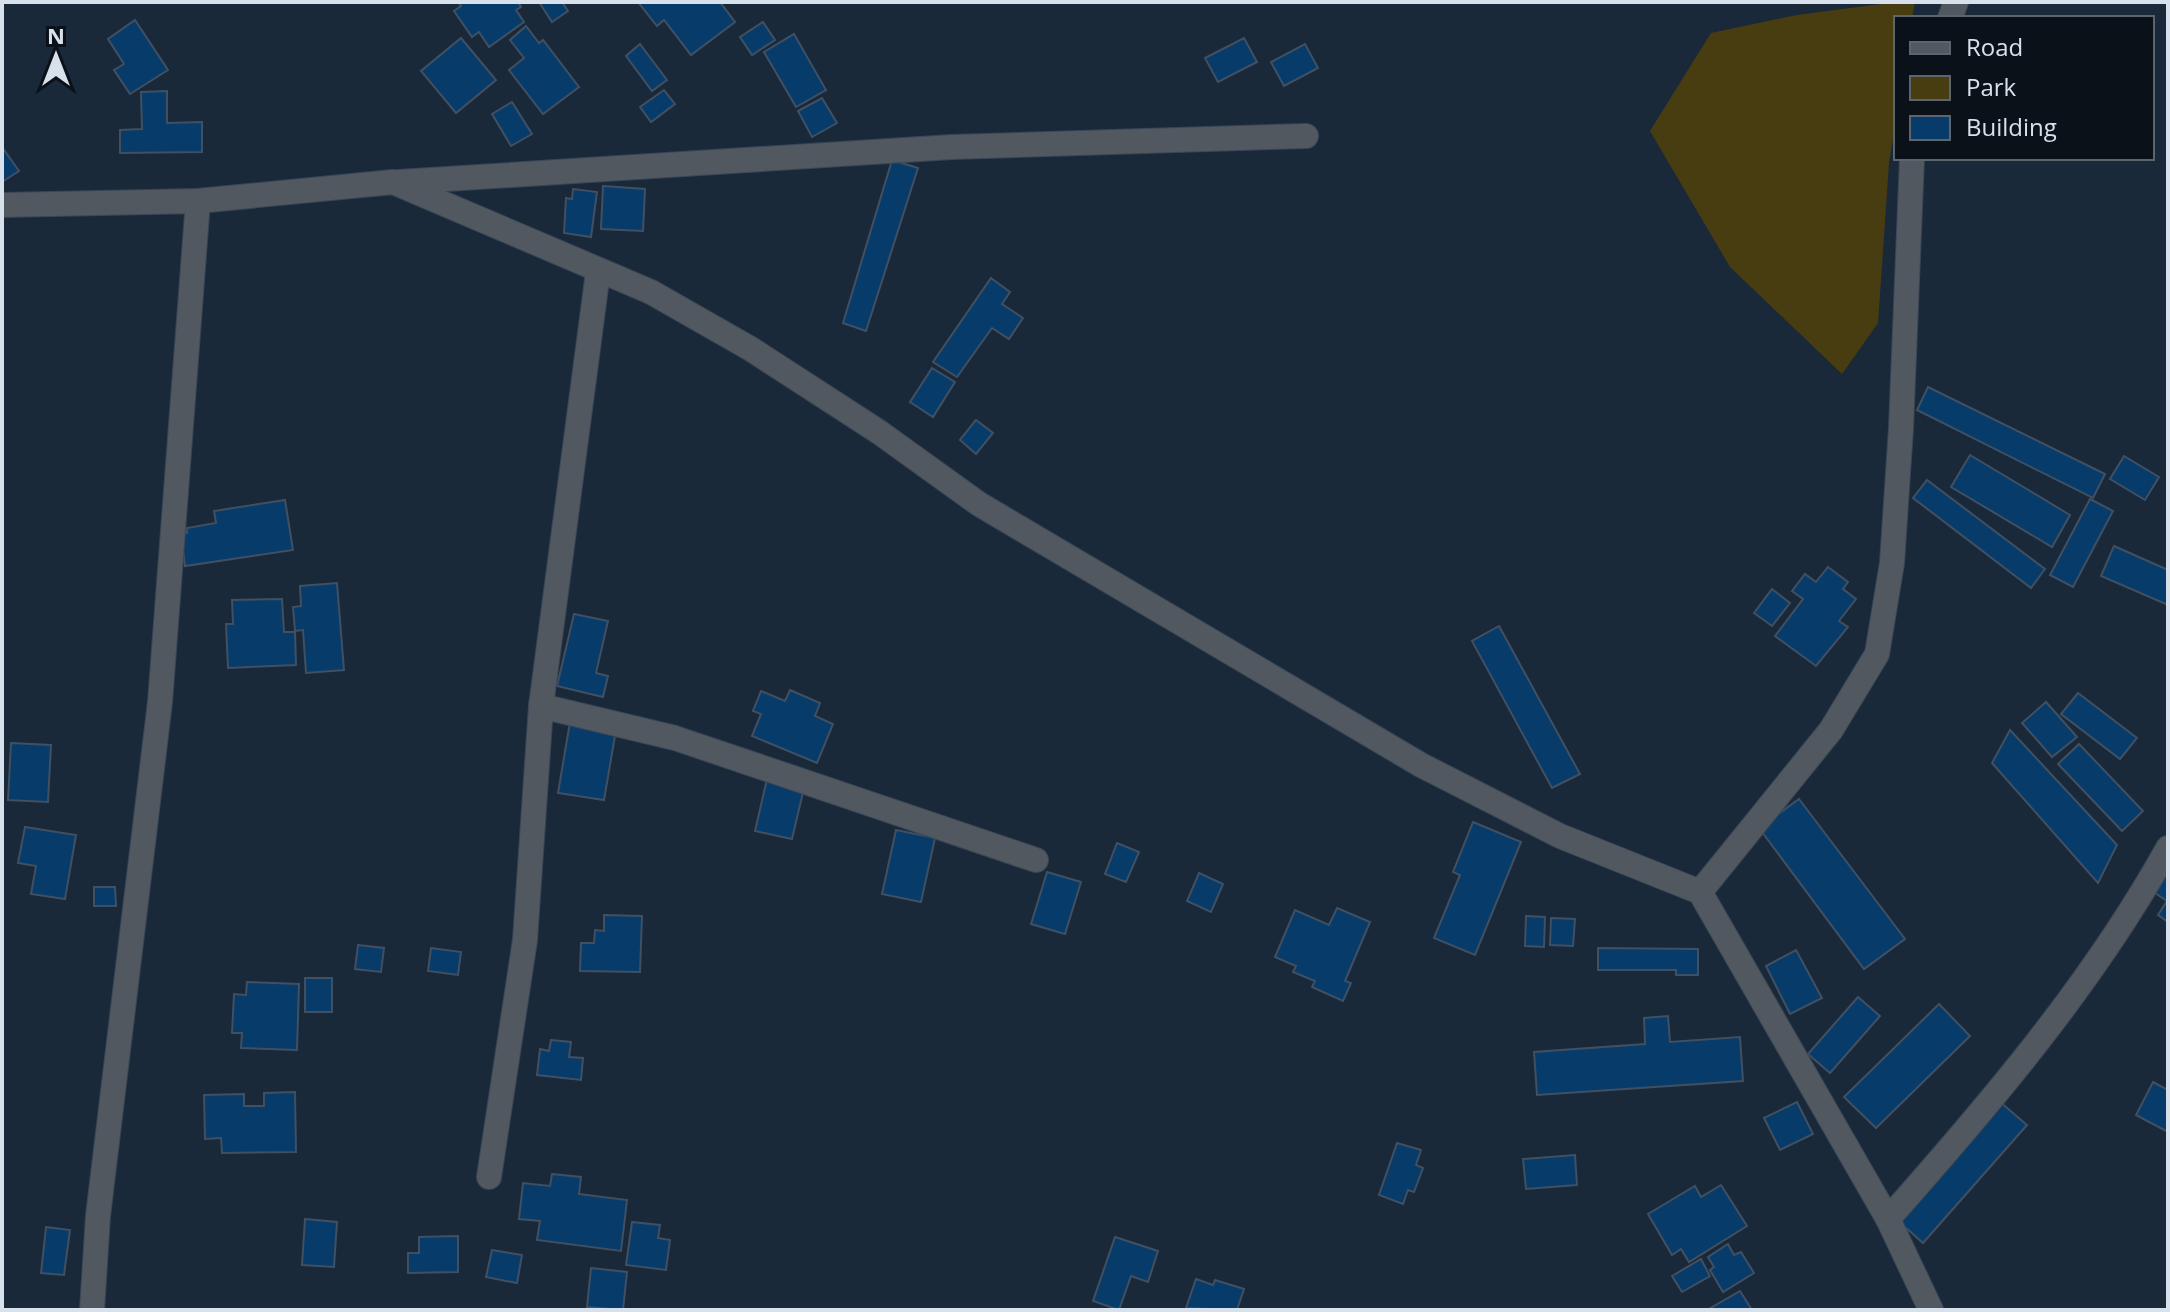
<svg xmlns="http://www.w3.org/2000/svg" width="2170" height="1312" viewBox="0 0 2170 1312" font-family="'Open Sans',sans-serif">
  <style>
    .green { fill: #483d10 }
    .building { fill: #073b6a; stroke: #405062; stroke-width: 2 }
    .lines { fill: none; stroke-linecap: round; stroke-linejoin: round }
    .street-casing { stroke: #384656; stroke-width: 26 }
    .street { stroke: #515860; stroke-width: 24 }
  </style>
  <rect width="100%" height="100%" fill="#1a2939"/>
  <path class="green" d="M1896,2h19l-3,16h-16v102l-7,43 -11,160 -36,51 -112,-107 -80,-136 61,-98 86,-18z"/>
  <g class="building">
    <path d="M458,2h60l3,5 -5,3 8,12 -35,25 -10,-15 -7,5 -18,-26 7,-5z"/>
    <path d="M539,2h23l6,9 -16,11z"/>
    <path d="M638,2h82l15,20 -44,33 -27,-35 -7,6z"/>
    <path d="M135,20l33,50 -38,24 -16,-24 10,-6 -16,-25z"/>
    <path d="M763,22l12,18 -23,15 -12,-18z"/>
    <path d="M526,26l13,17 4,-3 36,47 -36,27 -34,-44 15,-12 -14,-18z"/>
    <path d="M794,34l32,56 -30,17 -32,-55z"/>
    <path d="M461,38l35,42 -40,33 -35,-42z"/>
    <path d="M1244,38l13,24 -39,20 -13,-24z"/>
    <path d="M640,44l27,36 -15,11 -26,-35z"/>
    <path d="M1305,44l13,24 -34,18 -13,-24z"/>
    <path d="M664,90l11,14 -24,18 -11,-15z"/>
    <path d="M167,91v32l35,-1v30l-82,1v-23l22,-1 -1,-37z"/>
    <path d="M822,98l15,25 -25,14 -14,-26z"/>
    <path d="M512,102l20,32 -21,12 -19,-32z"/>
    <path d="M2,147l17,24 -17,11z"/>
    <path d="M892,160l26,8 -52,163 -23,-8z"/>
    <path d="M603,186l42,3 -2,42 -42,-2z"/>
    <path d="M573,189l24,3 -6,45 -27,-4 2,-35 6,1z"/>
    <path d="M991,278l19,14 -8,12 21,14 -14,21 -17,-11 -35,49 -24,-15z"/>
    <path d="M932,368l23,14 -22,35 -23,-15z"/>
    <path d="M1928,387l177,87 -12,24 -176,-88z"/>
    <path d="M976,420l17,13 -17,21 -16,-14z"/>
    <path d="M1970,455l100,60 -18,32 -101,-60z"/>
    <path d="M2124,456l35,21 -14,23 -35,-21z"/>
    <path d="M1927,480l118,89 -14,19 -118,-90z"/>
    <path d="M2090,499l23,12 -40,76 -23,-12z"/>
    <path d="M285,500l8,50 -108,16 -4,-32 6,-1v-5l29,-5 -2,-12z"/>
    <path d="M2114,546l54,24v35l-67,-29z"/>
    <path d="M1828,567l20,15 -5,7 13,10 -17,22 9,6 -32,39 -41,-30 28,-37 -11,-8 13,-17 11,8z"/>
    <path d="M337,583l7,87 -38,3 -3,-43 -8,1 -2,-24 8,-1 -1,-20z"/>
    <path d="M1772,589l18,14 -18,23 -18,-13z"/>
    <path d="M282,599l2,33h11l1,33 -68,3 -2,-44h7l-1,-24z"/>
    <path d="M574,614l34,7 -12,52 12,3 -5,21 -46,-11z"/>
    <path d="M1499,626l81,148 -28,14 -80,-147z"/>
    <path d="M790,690l30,13 -5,13 18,8 -16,39 -65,-27 9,-22 -8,-3 8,-20 24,10z"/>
    <path d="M2078,693l59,45 -17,21 -59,-45z"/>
    <path d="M2046,702l31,35 -25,20 -30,-34z"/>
    <path d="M570,722l46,8 -12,70 -46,-7z"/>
    <path d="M2010,730l107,115 -19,38 -106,-120z"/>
    <path d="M11,743l40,2 -3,57 -40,-2z"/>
    <path d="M2079,744l64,67 -21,20 -64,-67z"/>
    <path d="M767,779l37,9 -12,51 -37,-8z"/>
    <path d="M1799,799l106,140 -41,30 -105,-141z"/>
    <path d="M1473,822l48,20 -46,113 -41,-17 26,-63 -7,-3z"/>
    <path d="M25,827l51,8 -11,64 -34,-5 5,-28 -18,-3z"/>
    <path d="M896,830l39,8 -14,64 -39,-8z"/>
    <path d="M1117,843l22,9 -13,30 -21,-8z"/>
    <path d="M2168,868v54l-10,-7 9,-14 -15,-10z"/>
    <path d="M1047,872l34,10 -16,52 -34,-10z"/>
    <path d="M1199,873l24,11 -12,28 -24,-11z"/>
    <path d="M94,887h21l1,19h-22z"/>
    <path d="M1337,908l33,14 -25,59 6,2 -8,18 -31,-14 3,-6 -22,-9 3,-6 -21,-9 20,-47 34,15z"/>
    <path d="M604,915l38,1 -2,56 -60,-1 1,-28h13l1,-13 9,1z"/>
    <path d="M1526,916l19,1 -1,30 -19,-1z"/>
    <path d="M1551,918l24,1 -2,27 -23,-1z"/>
    <path d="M358,945l26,3 -3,24 -26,-3z"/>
    <path d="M431,948l30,4 -3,23 -30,-4z"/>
    <path d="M1598,948l100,1v26h-22v-5h-78z"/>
    <path d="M1796,950l26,48 -32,16 -24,-48z"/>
    <rect x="305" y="978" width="27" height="34"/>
    <path d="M247,982l52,2 -2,66 -56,-2 1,-15h-10l2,-39 12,1z"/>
    <path d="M1858,997l22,19 -50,57 -22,-19z"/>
    <path d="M1939,1004l31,32 -94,92 -32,-31z"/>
    <path d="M1668,1016l2,26 70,-5 3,44 -206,14 -3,-43 111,-8 -1,-26z"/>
    <path d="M551,1040l20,2 -2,15 14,1 -2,22 -44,-5 3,-26 9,2z"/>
    <path d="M2153,1082l15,8v42l-32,-17z"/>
    <path d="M295,1092l1,60 -74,1 -1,-15 -16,1 -1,-44 40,-1v12h20v-13z"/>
    <path d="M1999,1101l28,24 -104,118 -27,-24z"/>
    <path d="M1797,1102l16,32 -33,16 -16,-32z"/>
    <path d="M1397,1143l24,7 -5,15 7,3 -9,24 -6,-2 -5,14 -24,-9z"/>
    <path d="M1575,1155l2,30 -51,4 -3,-30z"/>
    <path d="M552,1174l29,3 -2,17 48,6 -6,51 -84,-11 3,-19 -21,-2 4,-36 27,3z"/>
    <path d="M1721,1185l26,41 -58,36 -8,-13 -9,6 -24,-41 47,-28 6,11z"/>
    <path d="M305,1219l32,3 -3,45 -32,-2z"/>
    <path d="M632,1222l28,3 -2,13 12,2 -4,30 -40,-5z"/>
    <path d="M46,1227l24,3 -6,45 -23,-2z"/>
    <path d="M458,1236v36l-50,1v-20h11v-16z"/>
    <path d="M1115,1237l43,14 -10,31 -17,-6 -12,34 -26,-9z"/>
    <path d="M1728,1244l6,11 7,-3 13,21 -31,19 -13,-22 4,-3 -6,-10z"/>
    <path d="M492,1250l30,5 -5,28 -31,-6z"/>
    <path d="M1701,1259l9,17 -28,16 -10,-16z"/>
    <path d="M591,1268l36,4 -4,38 -36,-3z"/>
    <path d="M1196,1279l17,6 2,-5 29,9 -7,21 -51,-2z"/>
    <path d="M1740,1291l12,19h-45z"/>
  </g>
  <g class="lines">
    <defs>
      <g id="street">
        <path d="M1950,18l6,-16"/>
        <path d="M399,182l553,-35 354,-11"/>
        <path d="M2,205l196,-4 195,-19 258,110 100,57 128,83 100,72 442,261 139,71 140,56 188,327 43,91"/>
        <path d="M541,706l134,32 361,122"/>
        <path d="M1700,892l131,-162 46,-76 15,-91 9,-135 11,-270"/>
        <path d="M489,1177l36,-237 16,-234 57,-434"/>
        <path d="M1888,1219c102,-115 205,-236 280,-371"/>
        <path d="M92,1310l6,-94 62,-514 38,-501"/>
      </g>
    </defs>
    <use href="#street" class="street-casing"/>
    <use href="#street" class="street"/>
  </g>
  <rect width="2170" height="1312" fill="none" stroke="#d7e1ec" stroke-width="8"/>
  <rect x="1894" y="16" width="260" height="144" fill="#0a1118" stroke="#5c646d" stroke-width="2"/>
  <rect x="1910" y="42" width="40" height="12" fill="#515860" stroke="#5c646d" stroke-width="2"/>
  <text x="1966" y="56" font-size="24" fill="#d7e1ec">Road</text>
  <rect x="1910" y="76" width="40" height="24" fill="#483d10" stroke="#5c646d" stroke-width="2"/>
  <text x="1966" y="96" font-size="24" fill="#d7e1ec">Park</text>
  <rect x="1910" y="116" width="40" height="24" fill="#073b6a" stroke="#5c646d" stroke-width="2"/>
  <text x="1966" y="136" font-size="24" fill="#d7e1ec">Building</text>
  <g transform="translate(56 56)" stroke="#0a1118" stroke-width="6" paint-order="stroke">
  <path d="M0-6L14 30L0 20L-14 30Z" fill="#d7e1ec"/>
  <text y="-12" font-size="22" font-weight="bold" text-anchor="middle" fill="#d7e1ec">N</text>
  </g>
</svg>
